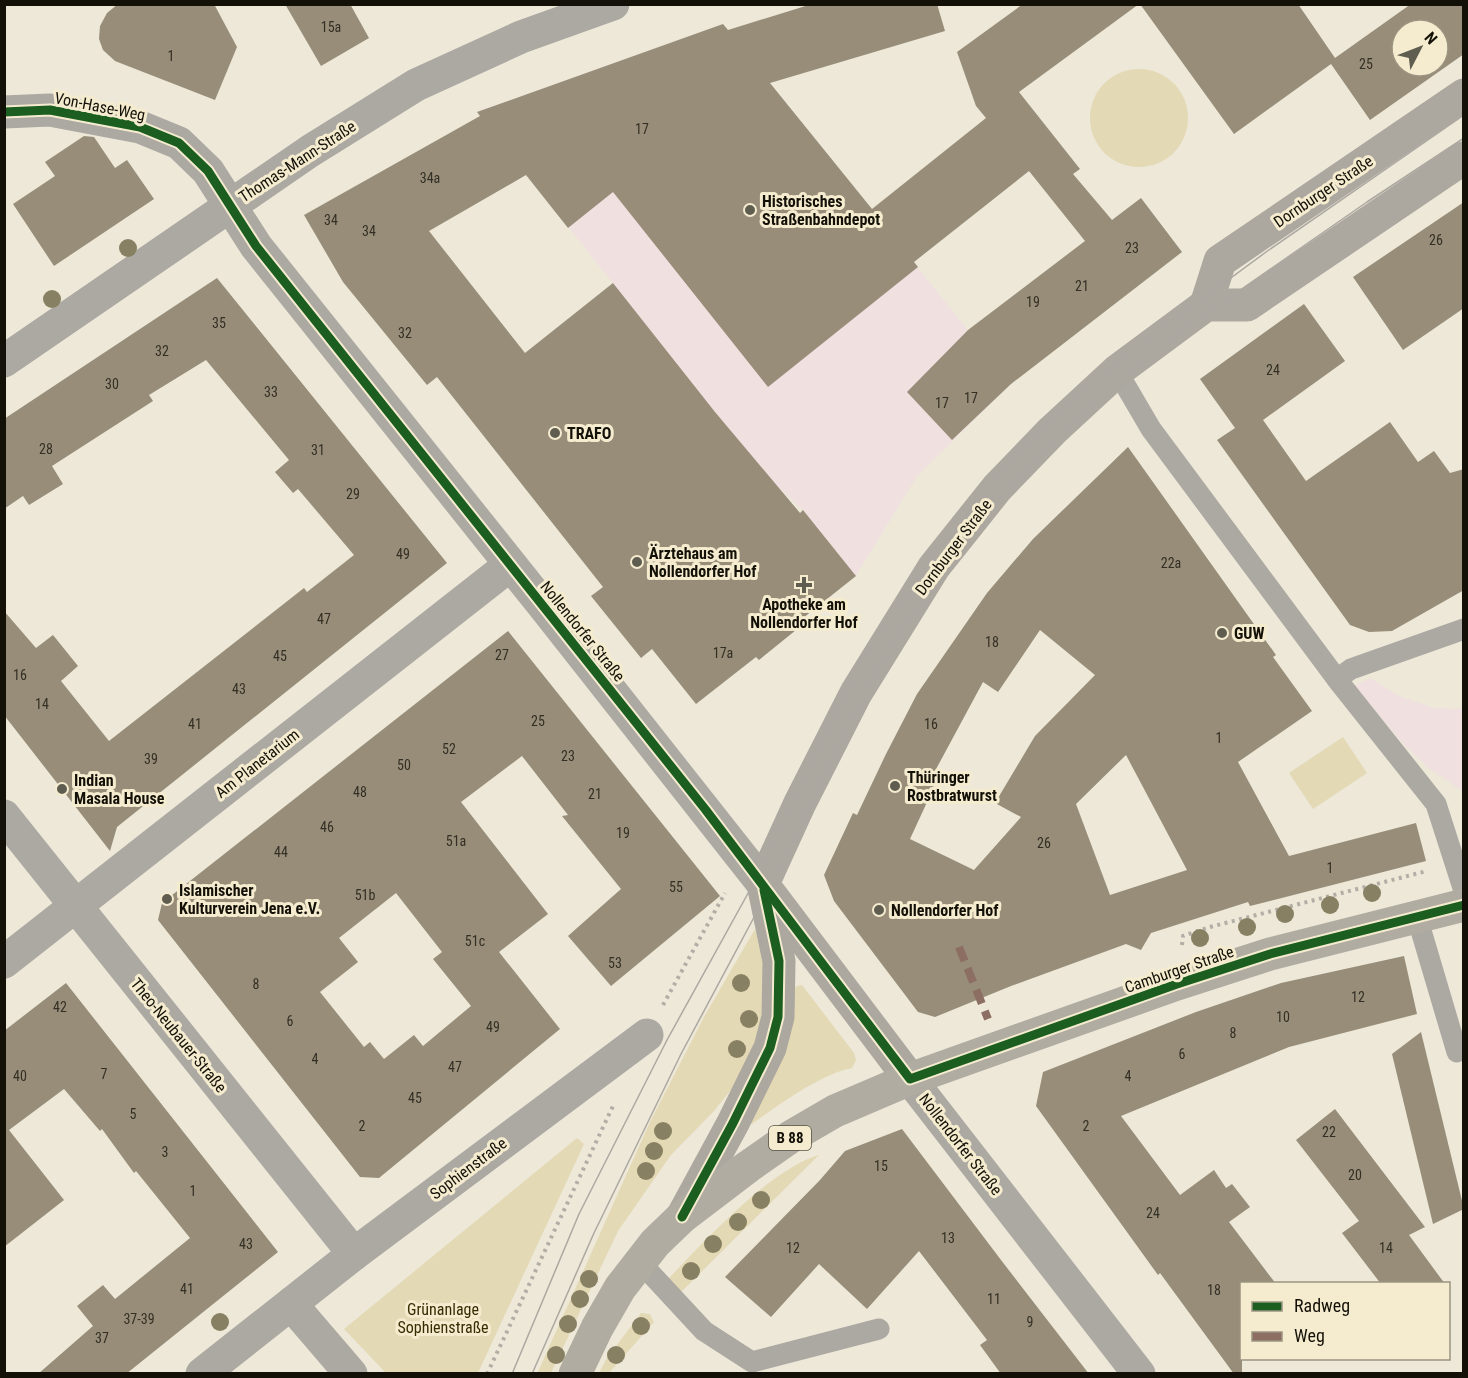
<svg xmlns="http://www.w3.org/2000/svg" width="1468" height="1378" viewBox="0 0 1468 1378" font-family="'Roboto Condensed',sans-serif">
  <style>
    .industrial { fill: #f0e1e0 }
    .green { fill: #e4d9b5 }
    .building { fill: #978d79; fill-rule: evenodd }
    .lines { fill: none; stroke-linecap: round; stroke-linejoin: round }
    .path { stroke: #b2aea5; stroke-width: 4; stroke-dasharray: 3 4.5; stroke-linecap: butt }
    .lane { stroke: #aca8a2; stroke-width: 21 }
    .street { stroke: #aca8a2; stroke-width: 33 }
    .secondary { stroke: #aca79f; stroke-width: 33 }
    .primary { stroke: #b0aca1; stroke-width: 33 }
    .tram { stroke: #aca8a1; stroke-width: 1.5 }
    .quiet { stroke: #8d6e63; stroke-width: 8; stroke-dasharray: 15 8; stroke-linecap: butt }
    .cycleway-casing { stroke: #f5ecd0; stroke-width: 13 }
    .cycleway { stroke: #1b5e20; stroke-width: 9 }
    .tree { fill: #888062 }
    .poi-dot { fill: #5f5c50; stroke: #f5ecd0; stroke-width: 2 }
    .labels { text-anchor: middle; stroke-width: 6; stroke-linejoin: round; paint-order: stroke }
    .number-label { font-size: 14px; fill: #342f24 }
    .shield { fill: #f5ecd0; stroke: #575243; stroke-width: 1.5 }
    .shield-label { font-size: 15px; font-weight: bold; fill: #131007 }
    .street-label { font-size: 16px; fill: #131007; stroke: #f5ecd0 }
    .poi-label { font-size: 16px; font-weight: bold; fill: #131007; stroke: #f5ecd0; text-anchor: start }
    .park-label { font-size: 16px; fill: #362b01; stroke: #f5ecd0 }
  </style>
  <rect width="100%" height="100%" fill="#ede8d8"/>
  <g class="industrial">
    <path d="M723,24l288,360 -94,92 -61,100 -53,-66 -25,-23 -63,-75 -238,-300z"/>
    <path d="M1370,678l29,18 35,12 29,1v82l-32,-21 -26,-24 -50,-60z"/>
  </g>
  <g class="green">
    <circle cx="1139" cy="118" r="49"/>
    <path d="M1343,737l24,36 -54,36 -24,-36z"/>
    <path d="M755,929l9,32 1,59 -26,60 -25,31 -43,44 -53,76 -67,142 -14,1 113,-252 54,-105z"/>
    <path d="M802,985l52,68 2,7 -4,8c-31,6 -74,37 -100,56l-5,-1 45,-133 5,-4z"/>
    <path d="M577,1138l7,6 -106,229h-92l-42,-44z"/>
    <path d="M819,1155l-143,142 -8,-18c36,-37 102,-110 151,-124z"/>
    <path d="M641,1313l9,1 4,8 -45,51h-10l8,-15z"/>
  </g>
  <g class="building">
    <path d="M118,4h96l23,43 -22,53 -100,-39 -12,-11 -4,-11 1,-13 7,-13z"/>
    <path d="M285,4h65l19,34 -48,28z"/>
    <path d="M812,4h125l8,27 -175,52 102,126 114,-91 -10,-12 -19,-54 66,-48h116l-120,88 61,77 -7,5 39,46 29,-22 41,54 -171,132 -59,56 -45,-48 61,-62 117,-89 -56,-70 -115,91 4,5 -150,120 -155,-195 -45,36 -42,-53 -97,56 96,122 88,-70 102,129 85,101 3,-3 53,66 -63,50 3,4 -37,30 -3,-3 -60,47 -44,-55 -11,9 -50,-62 12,-9 -166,-210 -10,8 -84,-103 -39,-67 176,-99 -3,-4 246,-88 5,6z"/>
    <path d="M1140,4h158l37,54 76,-54h53v50l-94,66 -39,-56 -97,70zM1402,30h36v36h-36z"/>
    <path d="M84,136l10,1 21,31 12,-8 27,39 -100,67 -41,-62 42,-28 -10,-14z"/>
    <path d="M1464,202v106l-61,42 -50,-73z"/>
    <path d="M217,278l230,285 -330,264 -7,24 -106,-136v-104l32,37 17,-13 25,31 -17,15 48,60 195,-153 3,4 47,-37 -56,-66 -5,4 -18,-21 14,-12 -83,-100 -57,35 4,6 -101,65 11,18 -34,21 -6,-9 -19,13v-90z"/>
    <path d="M1304,304l41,57 -82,59 43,61 84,-59 28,40 16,-11 16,22 14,-4v121l-72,41 -23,1 -19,-7 -133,-185 18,-12 -35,-49z"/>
    <path d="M1128,447l148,208 -3,2 39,54 -74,51 51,94 127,-33 10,38 -176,45 -2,-4 -97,31 -10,17 -15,-6 -115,42 -76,31 -17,-5 -84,-111 -10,-26 29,-62 4,2 29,-61 31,-60 70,-101 46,-54zM1040,630l55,45 -60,61 -40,67 26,14 -47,53 -64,-31 24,-52 -6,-3 55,-102 15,10zM1126,755l61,115 -77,25 -34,-91z"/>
    <path d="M508,631l212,265 -109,90 -43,-50 53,-47 -59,-73 6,-1 -46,-59 -61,46 87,112 -49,38 61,77 -181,149 -19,-1 -202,-257 4,-17zM396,893l46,59 -9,7 38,47 -48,40 -9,-11 -30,24 -14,-17 -6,5 -44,-55 38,-30 -19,-24z"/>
    <path d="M1404,956l13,58 -128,33 -168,69 59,79 34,-25 12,18 6,-4 18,23 -21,15 47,62h-34v90h-8l-74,-101 -2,2 -122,-169 7,-34 153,-60 85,-29z"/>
    <path d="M66,983l212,269 -152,122h-88l55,-48 -16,-20 26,-21 12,14 75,-61 -54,-67 -2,2 -32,-44 -2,2 -36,-42 -55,41 55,70 -60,47v-216z"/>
    <path d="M1421,1032l43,177 -31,15 -41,-170z"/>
    <path d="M1335,1109l90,118 -16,8 36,49h-64l-39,-51 17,-12 -63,-81z"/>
    <path d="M902,1129l99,131 88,114h-88l-21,-29 7,-5 -68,-89 -52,58 -48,-45 -48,53 -46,-40 95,-97 25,-29z"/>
  </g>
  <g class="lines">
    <g class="path">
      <path d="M1182,945l1,-9 27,-9 217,-56"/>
      <path d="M663,1005l62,-112"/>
      <path d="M487,1374l126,-268"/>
    </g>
    <g class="lane">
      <path d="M1117,371l34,58 188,253 97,122 28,87"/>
      <path d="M1337,679l14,-10 113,-40"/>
      <path d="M1417,917l40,135"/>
      <path d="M640,1262l64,69 48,31 127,-33"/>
    </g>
    <g class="street">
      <path d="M4,112l46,-2 90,17 39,16 29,28 48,75 287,359 220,279"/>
      <path d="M4,361l306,-210 106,-66 105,-48 92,-33"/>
      <path d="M4,816l350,438"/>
      <path d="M4,962l506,-397"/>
      <path d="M910,1079l229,295"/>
      <path d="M291,1304l60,70"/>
      <path d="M202,1374l152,-120 293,-219"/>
    </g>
    <g class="secondary">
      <path d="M1206,305l14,-44 244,-166"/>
      <path d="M763,884l37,-81 56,-110 78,-126 63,-79 55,-57 65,-60 89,-66h41l217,-147"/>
      <path d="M770,894l140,185"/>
      <path d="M682,1217l51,-94 37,-75 8,-31 1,-56 -16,-77"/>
    </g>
    <path class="primary" d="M575,1374l22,-46 23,-40 35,-45 27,-26 67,-51 43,-30 43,-25 75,-32 267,-95 93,-30 194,-49"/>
    <g class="tram">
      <path d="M512,1374l67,-160 88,-174 90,-163 104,-218 79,-112 72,-89 55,-55 54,-44 145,-107 198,-137"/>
      <path d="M532,1374l62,-141 87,-179 87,-163 113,-229 71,-105 88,-102 27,-29 110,-92 190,-132 97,-64"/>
    </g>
    <path class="quiet" d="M959,947l29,72"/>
    <defs>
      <g id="cycleway">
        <path d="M4,112l46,-2 90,17 39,16 29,28 48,75 449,563 205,270 267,-95 93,-30 194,-49"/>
        <path d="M682,1217l51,-94 37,-75 8,-31 1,-56 -15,-71"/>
      </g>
    </defs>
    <use href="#cycleway" class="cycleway-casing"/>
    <use href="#cycleway" class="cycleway"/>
  </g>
  <g class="tree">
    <circle cx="128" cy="248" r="9"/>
    <circle cx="52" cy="299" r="9"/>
    <circle cx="1372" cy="893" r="9"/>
    <circle cx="1330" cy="905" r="9"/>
    <circle cx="1285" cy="914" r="9"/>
    <circle cx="1247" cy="927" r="9"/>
    <circle cx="1200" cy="938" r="9"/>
    <circle cx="741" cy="983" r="9"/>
    <circle cx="749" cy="1019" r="9"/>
    <circle cx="737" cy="1049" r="9"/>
    <circle cx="663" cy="1131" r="9"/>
    <circle cx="654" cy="1151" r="9"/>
    <circle cx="646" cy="1171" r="9"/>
    <circle cx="761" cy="1200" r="9"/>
    <circle cx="738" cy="1222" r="9"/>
    <circle cx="713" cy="1244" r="9"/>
    <circle cx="691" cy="1271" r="9"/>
    <circle cx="589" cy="1279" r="9"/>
    <circle cx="580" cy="1299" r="9"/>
    <circle cx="220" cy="1322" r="9"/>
    <circle cx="568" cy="1324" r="9"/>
    <circle cx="641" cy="1326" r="9"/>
    <circle cx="556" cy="1355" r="9"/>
    <circle cx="616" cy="1355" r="9"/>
  </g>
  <g class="poi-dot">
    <circle cx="750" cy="210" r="6"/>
    <circle cx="555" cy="433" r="6"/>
    <circle cx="637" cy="562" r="6"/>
    <path d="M801 576h6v6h6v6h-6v6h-6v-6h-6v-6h6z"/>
    <circle cx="1222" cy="633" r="6"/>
    <circle cx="895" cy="786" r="6"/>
    <circle cx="62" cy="789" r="6"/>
    <circle cx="167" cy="899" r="6"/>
    <circle cx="879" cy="910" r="6"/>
  </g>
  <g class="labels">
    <g class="number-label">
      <text x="331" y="32">15a</text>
      <text x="171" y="61">1</text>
      <text x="1366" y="69">25</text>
      <text x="642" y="134">17</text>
      <text x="430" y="183">34a</text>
      <text x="331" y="225">34</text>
      <text x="369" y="236">34</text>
      <text x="1436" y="245">26</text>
      <text x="1132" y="253">23</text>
      <text x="1082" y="291">21</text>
      <text x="1033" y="307">19</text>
      <text x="219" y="328">35</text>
      <text x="405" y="338">32</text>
      <text x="162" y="356">32</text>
      <text x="1273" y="375">24</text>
      <text x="112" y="389">30</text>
      <text x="271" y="397">33</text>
      <text x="971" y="403">17</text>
      <text x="942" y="408">17</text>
      <text x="46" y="454">28</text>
      <text x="318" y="455">31</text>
      <text x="353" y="499">29</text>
      <text x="403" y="559">49</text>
      <text x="1171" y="568">22a</text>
      <text x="324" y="624">47</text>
      <text x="992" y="647">18</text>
      <text x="723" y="658">17a</text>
      <text x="502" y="660">27</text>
      <text x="280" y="661">45</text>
      <text x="20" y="680">16</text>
      <text x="239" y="694">43</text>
      <text x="42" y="709">14</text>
      <text x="538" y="726">25</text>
      <text x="195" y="729">41</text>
      <text x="931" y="729">16</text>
      <text x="1219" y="743">1</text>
      <text x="449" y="754">52</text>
      <text x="568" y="761">23</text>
      <text x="151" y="764">39</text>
      <text x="404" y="770">50</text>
      <text x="360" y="797">48</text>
      <text x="595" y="799">21</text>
      <text x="327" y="832">46</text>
      <text x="623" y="838">19</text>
      <text x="456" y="846">51a</text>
      <text x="1044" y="848">26</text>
      <text x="281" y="857">44</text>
      <text x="1330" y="873">1</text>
      <text x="676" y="892">55</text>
      <text x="365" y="900">51b</text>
      <text x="475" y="946">51c</text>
      <text x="615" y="968">53</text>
      <text x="256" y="989">8</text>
      <text x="1358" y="1002">12</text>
      <text x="60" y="1012">42</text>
      <text x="1283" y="1022">10</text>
      <text x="290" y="1026">6</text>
      <text x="493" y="1032">49</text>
      <text x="1233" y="1038">8</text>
      <text x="1182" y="1059">6</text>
      <text x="315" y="1064">4</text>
      <text x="455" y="1072">47</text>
      <text x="104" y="1079">7</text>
      <text x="20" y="1081">40</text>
      <text x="1128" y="1081">4</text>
      <text x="415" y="1103">45</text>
      <text x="133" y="1119">5</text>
      <text x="362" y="1131">2</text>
      <text x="1086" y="1131">2</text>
      <text x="1329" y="1137">22</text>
      <text x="165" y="1157">3</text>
      <text x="881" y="1171">15</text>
      <text x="1355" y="1180">20</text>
      <text x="193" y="1196">1</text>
      <text x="1153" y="1218">24</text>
      <text x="948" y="1243">13</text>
      <text x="246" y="1249">43</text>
      <text x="793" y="1253">12</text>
      <text x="1386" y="1253">14</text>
      <text x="187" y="1294">41</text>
      <text x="1214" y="1295">18</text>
      <text x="994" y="1304">11</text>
      <text x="139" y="1324">37-39</text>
      <text x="1030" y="1327">9</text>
      <text x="102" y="1343">37</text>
    </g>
    <rect class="shield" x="769" y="1126" width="42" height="24" rx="4.5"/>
    <g class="shield-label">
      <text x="790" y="1143">B 88</text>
    </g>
    <g class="street-label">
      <text transform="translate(100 106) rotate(11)" y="6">Von-Hase-Weg</text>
      <text transform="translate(297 161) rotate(-33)" y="6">Thomas-Mann-Straße</text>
      <text transform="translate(1323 191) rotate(-34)" y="6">Dornburger Straße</text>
      <text transform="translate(953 547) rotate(-53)" y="6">Dornburger Straße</text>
      <text transform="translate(583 631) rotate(51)" y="6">Nollendorfer Straße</text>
      <text transform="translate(257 763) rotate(-38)" y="6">Am Planetarium</text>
      <text transform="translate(1179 969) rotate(-19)" y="6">Camburger Straße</text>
      <text transform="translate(179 1035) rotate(51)" y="6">Theo-Neubauer-Straße</text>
      <text transform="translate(961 1144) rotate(52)" y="6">Nollendorfer Straße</text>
      <text transform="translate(468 1168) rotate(-37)" y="6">Sophienstraße</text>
    </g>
    <g class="poi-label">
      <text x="762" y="207">Historisches<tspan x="762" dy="18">Straßenbahndepot</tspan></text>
      <text x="567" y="439">TRAFO</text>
      <text x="649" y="559">Ärztehaus am<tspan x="649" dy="18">Nollendorfer Hof</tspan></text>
      <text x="804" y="610" text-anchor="middle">Apotheke am<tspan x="804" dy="18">Nollendorfer Hof</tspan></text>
      <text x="1234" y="639">GUW</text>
      <text x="907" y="783">Thüringer<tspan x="907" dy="18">Rostbratwurst</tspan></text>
      <text x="74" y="786">Indian<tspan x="74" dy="18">Masala House</tspan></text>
      <text x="179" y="896">Islamischer<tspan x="179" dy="18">Kulturverein Jena e.V.</tspan></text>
      <text x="891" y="916">Nollendorfer Hof</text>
    </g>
    <g class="park-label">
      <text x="443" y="1315">Grünanlage<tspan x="443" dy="18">Sophienstraße</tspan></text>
    </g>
  </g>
  <rect width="1468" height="1378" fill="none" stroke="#131007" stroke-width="12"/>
  <rect x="1240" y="1282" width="210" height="78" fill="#f5ecd0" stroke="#9b9480" stroke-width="1.5"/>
  <rect x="1252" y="1302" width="30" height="9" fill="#1b5e20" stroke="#9b9480" stroke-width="1.5"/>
  <text x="1294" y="1312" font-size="18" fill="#131007">Radweg</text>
  <rect x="1252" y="1332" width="30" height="9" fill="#8d6e63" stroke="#9b9480" stroke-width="1.5"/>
  <text x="1294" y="1342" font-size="18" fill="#131007">Weg</text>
  <g transform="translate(1420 48) rotate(48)"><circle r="28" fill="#f5ecd0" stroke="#9b9480" stroke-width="1.5"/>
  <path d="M0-4.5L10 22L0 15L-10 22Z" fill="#5f5c50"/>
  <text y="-9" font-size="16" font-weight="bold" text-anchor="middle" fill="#131007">N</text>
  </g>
</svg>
